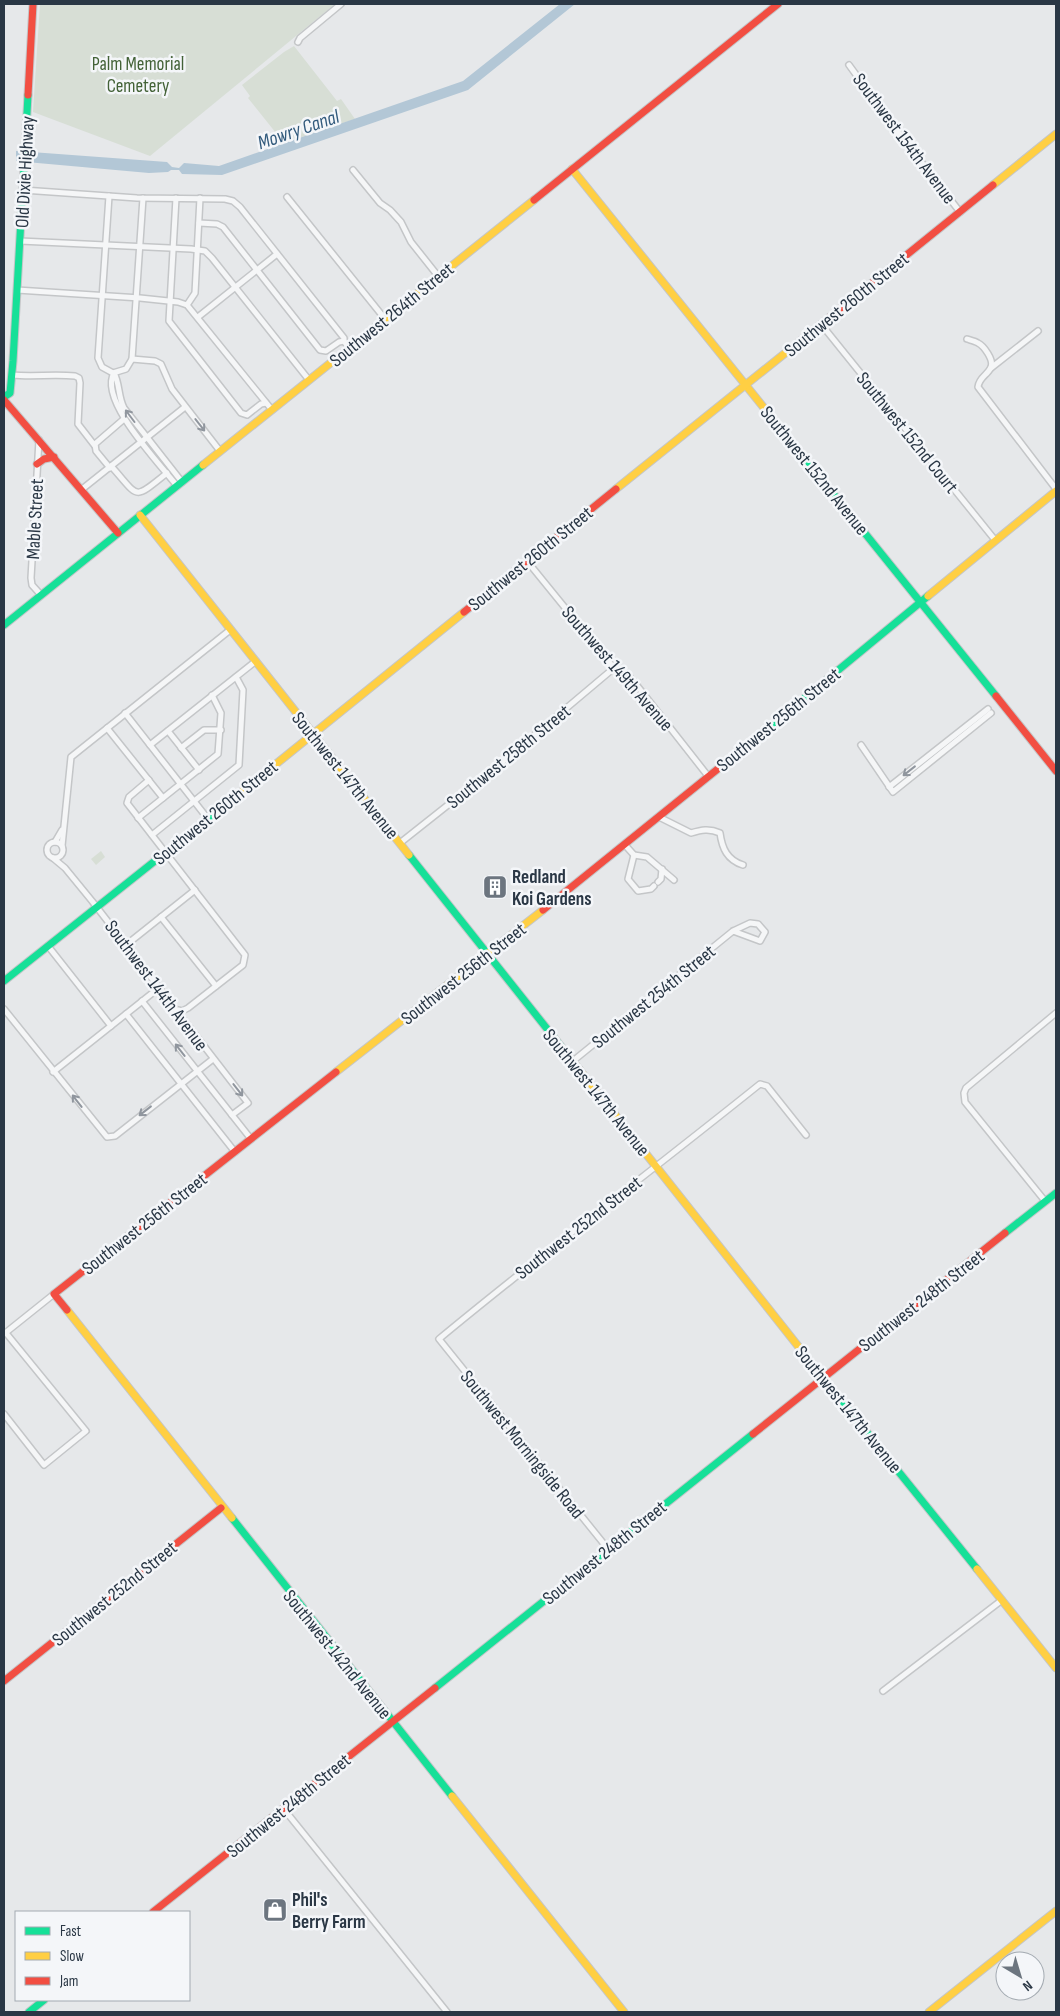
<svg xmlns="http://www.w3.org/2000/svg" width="1060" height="2016" viewBox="0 0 1060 2016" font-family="'Sofia Sans Condensed',sans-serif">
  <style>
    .green { fill: #d7ded5 }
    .water { fill: #b3c7d6 }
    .pier { fill: #e6e8ea }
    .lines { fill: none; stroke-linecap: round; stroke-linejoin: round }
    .street-casing { stroke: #c4c6c8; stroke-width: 8 }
    .fast-casing { stroke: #c4c6c8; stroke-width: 9 }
    .slow-casing { stroke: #c4c6c8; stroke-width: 9 }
    .jam-casing { stroke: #c4c6c8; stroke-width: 9 }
    .street { stroke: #f5f6f7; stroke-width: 5 }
    .fast { stroke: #16e098; stroke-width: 7 }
    .slow { stroke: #ffcf43; stroke-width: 7 }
    .jam { stroke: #f24e42; stroke-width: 7 }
    .oneway { stroke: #90969e }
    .labels { text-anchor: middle; stroke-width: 5; stroke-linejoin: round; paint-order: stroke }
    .park-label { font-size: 19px; fill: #436237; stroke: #f4f6f9 }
    .street-label { font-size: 19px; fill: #2a3745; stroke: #f4f6f9 }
    .poi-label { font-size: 19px; font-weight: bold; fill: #2a3745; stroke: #f4f6f9; text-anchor: start }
    .water-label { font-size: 20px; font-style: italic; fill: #325a7c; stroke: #f4f6f9 }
  </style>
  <rect width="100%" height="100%" fill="#e6e8ea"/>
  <g class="green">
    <path d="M40,4h295l-185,152 -117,-44z"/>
    <path d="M294,46l43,55 4,-2 14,20 -71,24 -36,-45 2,-2 -8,-11 42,-33z"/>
    <path d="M101,851l4,6 -9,8 -5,-6z"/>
  </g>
  <path class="water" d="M560,4h15l-107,86 -246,85 -40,-1 -3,-4h-8l-3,2 -19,1 -145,-13v-10l163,12 5,5 7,1 5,-5 35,3 244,-85z"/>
  <path class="pier" d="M5,150h11v13h-12z"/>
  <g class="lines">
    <defs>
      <g id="street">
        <path d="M298,42l2,-4 41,-34"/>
        <path d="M849,65l46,63 65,84"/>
        <path d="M353,170l27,33 10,7 11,12 10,20 27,34"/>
        <path d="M23,190l114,8 88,1 8,2 7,6 104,131v3l5,7"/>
        <path d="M109,196l-11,162 4,9 11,6 13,-4 6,-10 11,-161"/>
        <path d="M287,197l98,122"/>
        <path d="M176,198l-7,123 72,92 6,2 14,-11 5,-1"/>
        <path d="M199,223l18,1 6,3 97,123 6,1 13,-9 5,-1"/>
        <path d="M20,241l171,8 14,2 7,7 97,122"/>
        <path d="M17,290l123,8 38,4 9,3 85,105"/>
        <path d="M187,305l8,-12 5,-95"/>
        <path d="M198,317l79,-63"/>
        <path d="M821,324l174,216"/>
        <path d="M967,339c3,1 8,2 11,4 6,3 16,17 13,24 -3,8 -12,10 -13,20l78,102"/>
        <path d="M132,359l23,2 6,3 11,25 48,62"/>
        <path d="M991,368l47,-37"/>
        <path d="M12,375c21,2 41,-1 63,1l4,2 1,5 -2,41 17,22"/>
        <path d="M39,440l-8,138 1,7 9,10"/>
        <path d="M111,466c29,32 21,35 56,7"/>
        <path d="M110,468l-14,-17 -1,-7 29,-25"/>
        <path d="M177,486c-17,-22 -79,-86 -63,-113 6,11 4,24 10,35l58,74"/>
        <path d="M81,490l104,-83"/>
        <path d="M527,561l87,107 12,5 9,10 73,93"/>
        <path d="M125,713l83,106"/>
        <path d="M107,728l56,70"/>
        <path d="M168,731l31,39"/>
        <path d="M150,745l106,-84"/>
        <path d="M861,745l32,47 98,-79"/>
        <path d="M181,748l23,-18h17"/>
        <path d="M149,780l-20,17 -2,6 118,152 -2,10 -55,43 -6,3 -4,-1"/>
        <path d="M889,787l99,-78"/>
        <path d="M659,817l32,16c10,-3 18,-5 29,0 2,15 7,27 23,32"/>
        <path d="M138,818l80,-64 3,-41 -9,-18"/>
        <path d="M152,835l87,-70 4,-75 -7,-13"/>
        <path d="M55,842l7,-12"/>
        <circle cx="55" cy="850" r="8"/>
        <path d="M400,843l106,-84 108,-91"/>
        <path d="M625,845l9,10 13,2 27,23"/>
        <path d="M62,846l9,-89 159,-127"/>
        <path d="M634,855l-6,24 10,12 13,-2 3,-3"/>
        <path d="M53,858l12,10 27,33 156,202 -16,12"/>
        <path d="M658,882l3,-3 1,-10"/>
        <path d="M161,917l55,69"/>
        <path d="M126,945l69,-55"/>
        <path d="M48,946l63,80"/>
        <path d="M142,1001l109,138"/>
        <path d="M4,1009l103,128 8,-1 98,-77"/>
        <path d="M126,1014l109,138"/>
        <path d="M573,1061l160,-130 17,-8 8,1 7,8 -5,9 -27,-10"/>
        <path d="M53,1072l107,-85"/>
        <path d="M1045,1201l-80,-99 -1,-9 2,-5 90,-75"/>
        <path d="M4,1334l50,-40"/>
        <path d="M4,1414l40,51 42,-34 -80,-98"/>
        <path d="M608,1549l-169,-210c105,-87 214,-169 321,-255l7,2 39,49"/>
        <path d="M883,1691l119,-91"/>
        <path d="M283,1808l164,204"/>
      </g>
      <g id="fast">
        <path d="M4,397l6,-4 3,-32 15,-266"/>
        <path d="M785,434l211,262"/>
        <path d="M4,625l199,-160"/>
        <path d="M745,747l183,-151"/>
        <path d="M409,855l162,204"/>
        <path d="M4,981l225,-179"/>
        <path d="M1005,1233l51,-40"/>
        <path d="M832,1389l145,180"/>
        <path d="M232,1518l220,278"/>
        <path d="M435,1688l318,-254"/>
        <path d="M29,2012l15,-12"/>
      </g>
      <g id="slow">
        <path d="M572,169l213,265"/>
        <path d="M993,185l63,-51"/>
        <path d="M203,465l331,-265"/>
        <path d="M616,489l178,-143"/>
        <path d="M140,515l269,340"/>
        <path d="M928,596l128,-105"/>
        <path d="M229,802l235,-190"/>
        <path d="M571,1059l261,330"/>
        <path d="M336,1072l207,-162"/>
        <path d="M67,1310l165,208"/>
        <path d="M977,1569l79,99"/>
        <path d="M452,1796l172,216"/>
        <path d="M929,2012l127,-101"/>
      </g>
      <g id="jam">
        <path d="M28,95l5,-91"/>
        <path d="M534,200l244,-196"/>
        <path d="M794,346l199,-161"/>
        <path d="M4,400l114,133"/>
        <path d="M37,464l7,-5 10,-2"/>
        <path d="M464,612l152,-123"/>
        <path d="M996,696l60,75"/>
        <path d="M543,910l202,-163"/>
        <path d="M67,1310l-13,-16 282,-222"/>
        <path d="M753,1434l252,-201"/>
        <path d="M4,1681l217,-173"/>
        <path d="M153,1912l282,-224"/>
      </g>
    </defs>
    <use href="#street" class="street-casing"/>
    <use href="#fast" class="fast-casing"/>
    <use href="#slow" class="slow-casing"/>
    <use href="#jam" class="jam-casing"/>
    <use href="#street" class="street"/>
    <use href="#fast" class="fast"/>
    <use href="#slow" class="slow"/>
    <use href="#jam" class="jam"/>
  </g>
  <defs><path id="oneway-shaft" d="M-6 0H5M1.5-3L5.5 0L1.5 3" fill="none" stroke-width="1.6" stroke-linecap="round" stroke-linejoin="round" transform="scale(1.25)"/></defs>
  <g class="oneway">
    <use href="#oneway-shaft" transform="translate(130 416) rotate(-127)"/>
    <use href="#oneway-shaft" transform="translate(200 425) rotate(52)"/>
    <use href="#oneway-shaft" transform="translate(909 771) rotate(142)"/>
    <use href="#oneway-shaft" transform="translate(180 1050) rotate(-128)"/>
    <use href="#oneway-shaft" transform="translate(238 1090) rotate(52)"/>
    <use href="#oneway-shaft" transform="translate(77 1101) rotate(-128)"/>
    <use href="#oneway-shaft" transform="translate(145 1111) rotate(142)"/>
  </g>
  <defs>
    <symbol id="building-square" viewBox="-11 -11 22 22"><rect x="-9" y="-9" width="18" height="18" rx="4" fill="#6c757f" stroke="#f4f6f9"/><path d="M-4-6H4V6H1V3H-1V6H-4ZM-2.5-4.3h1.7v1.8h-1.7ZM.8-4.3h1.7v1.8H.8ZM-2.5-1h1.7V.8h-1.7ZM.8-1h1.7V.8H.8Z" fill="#fff"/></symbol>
    <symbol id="shop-square" viewBox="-11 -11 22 22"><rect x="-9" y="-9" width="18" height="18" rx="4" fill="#6c757f" stroke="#f4f6f9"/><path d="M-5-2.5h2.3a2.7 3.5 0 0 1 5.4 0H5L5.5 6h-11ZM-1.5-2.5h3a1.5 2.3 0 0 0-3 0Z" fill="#fff"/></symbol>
  </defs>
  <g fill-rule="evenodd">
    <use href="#building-square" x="481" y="873" width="28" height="28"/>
    <use href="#shop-square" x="261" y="1896" width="28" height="28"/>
  </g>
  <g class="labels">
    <g class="park-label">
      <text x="138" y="70">Palm Memorial<tspan x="138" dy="22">Cemetery</tspan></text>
    </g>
    <g class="street-label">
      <text transform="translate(905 138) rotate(53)" y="7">Southwest 154th Avenue</text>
      <text transform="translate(24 172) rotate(-87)" y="7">Old Dixie Highway</text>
      <text transform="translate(846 304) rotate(-39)" y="7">Southwest 260th Street</text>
      <text transform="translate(391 314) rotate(-39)" y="7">Southwest 264th Street</text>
      <text transform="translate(908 432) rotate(51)" y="7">Southwest 152nd Court</text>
      <text transform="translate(815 470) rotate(51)" y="7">Southwest 152nd Avenue</text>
      <text transform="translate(34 519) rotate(-87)" y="7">Mable Street</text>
      <text transform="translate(530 558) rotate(-39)" y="7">Southwest 260th Street</text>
      <text transform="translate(618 668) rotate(49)" y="7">Southwest 149th Avenue</text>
      <text transform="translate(778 719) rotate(-39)" y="7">Southwest 256th Street</text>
      <text transform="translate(508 756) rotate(-39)" y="7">Southwest 258th Street</text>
      <text transform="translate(346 775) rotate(51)" y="7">Southwest 147th Avenue</text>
      <text transform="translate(215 812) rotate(-39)" y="7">Southwest 260th Street</text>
      <text transform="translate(463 973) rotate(-38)" y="7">Southwest 256th Street</text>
      <text transform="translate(157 985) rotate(53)" y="7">Southwest 144th Avenue</text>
      <text transform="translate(653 996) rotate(-39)" y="7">Southwest 254th Street</text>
      <text transform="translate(597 1092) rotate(51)" y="7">Southwest 147th Avenue</text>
      <text transform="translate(144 1223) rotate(-38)" y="7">Southwest 256th Street</text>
      <text transform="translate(578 1227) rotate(-38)" y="7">Southwest 252nd Street</text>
      <text transform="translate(921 1300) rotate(-38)" y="7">Southwest 248th Street</text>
      <text transform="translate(849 1409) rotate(51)" y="7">Southwest 147th Avenue</text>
      <text transform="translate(523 1444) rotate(51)" y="7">Southwest Morningside Road</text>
      <text transform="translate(604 1552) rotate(-39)" y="7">Southwest 248th Street</text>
      <text transform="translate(114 1593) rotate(-39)" y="7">Southwest 252nd Street</text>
      <text transform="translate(338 1654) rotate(51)" y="7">Southwest 142nd Avenue</text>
      <text transform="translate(288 1805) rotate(-39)" y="7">Southwest 248th Street</text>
    </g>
    <g class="poi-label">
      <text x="512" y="883">Redland<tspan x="512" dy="22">Koi Gardens</tspan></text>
      <text x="292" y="1906">Phil's<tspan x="292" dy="22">Berry Farm</tspan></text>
    </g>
    <g class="water-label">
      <text transform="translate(298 129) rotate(-19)" y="7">Mowry Canal</text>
    </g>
  </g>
  <rect width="1060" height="2016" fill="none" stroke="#2a3745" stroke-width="10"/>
  <rect x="15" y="1911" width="175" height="90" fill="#f4f6f9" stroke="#a3aab1"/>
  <rect x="25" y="1927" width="25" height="8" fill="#16e098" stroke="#a3aab1"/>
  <text x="60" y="1936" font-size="15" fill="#2a3745">Fast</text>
  <rect x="25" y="1952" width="25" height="8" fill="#ffcf43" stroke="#a3aab1"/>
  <text x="60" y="1961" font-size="15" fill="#2a3745">Slow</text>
  <rect x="25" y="1977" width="25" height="8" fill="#f24e42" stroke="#a3aab1"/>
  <text x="60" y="1986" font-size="15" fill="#2a3745">Jam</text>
  <g transform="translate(1020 1976) rotate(142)"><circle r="24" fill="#f4f6f9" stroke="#a3aab1"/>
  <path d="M0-4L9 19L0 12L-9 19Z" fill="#6c757f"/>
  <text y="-8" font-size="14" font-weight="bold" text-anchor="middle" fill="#2a3745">N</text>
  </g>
</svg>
